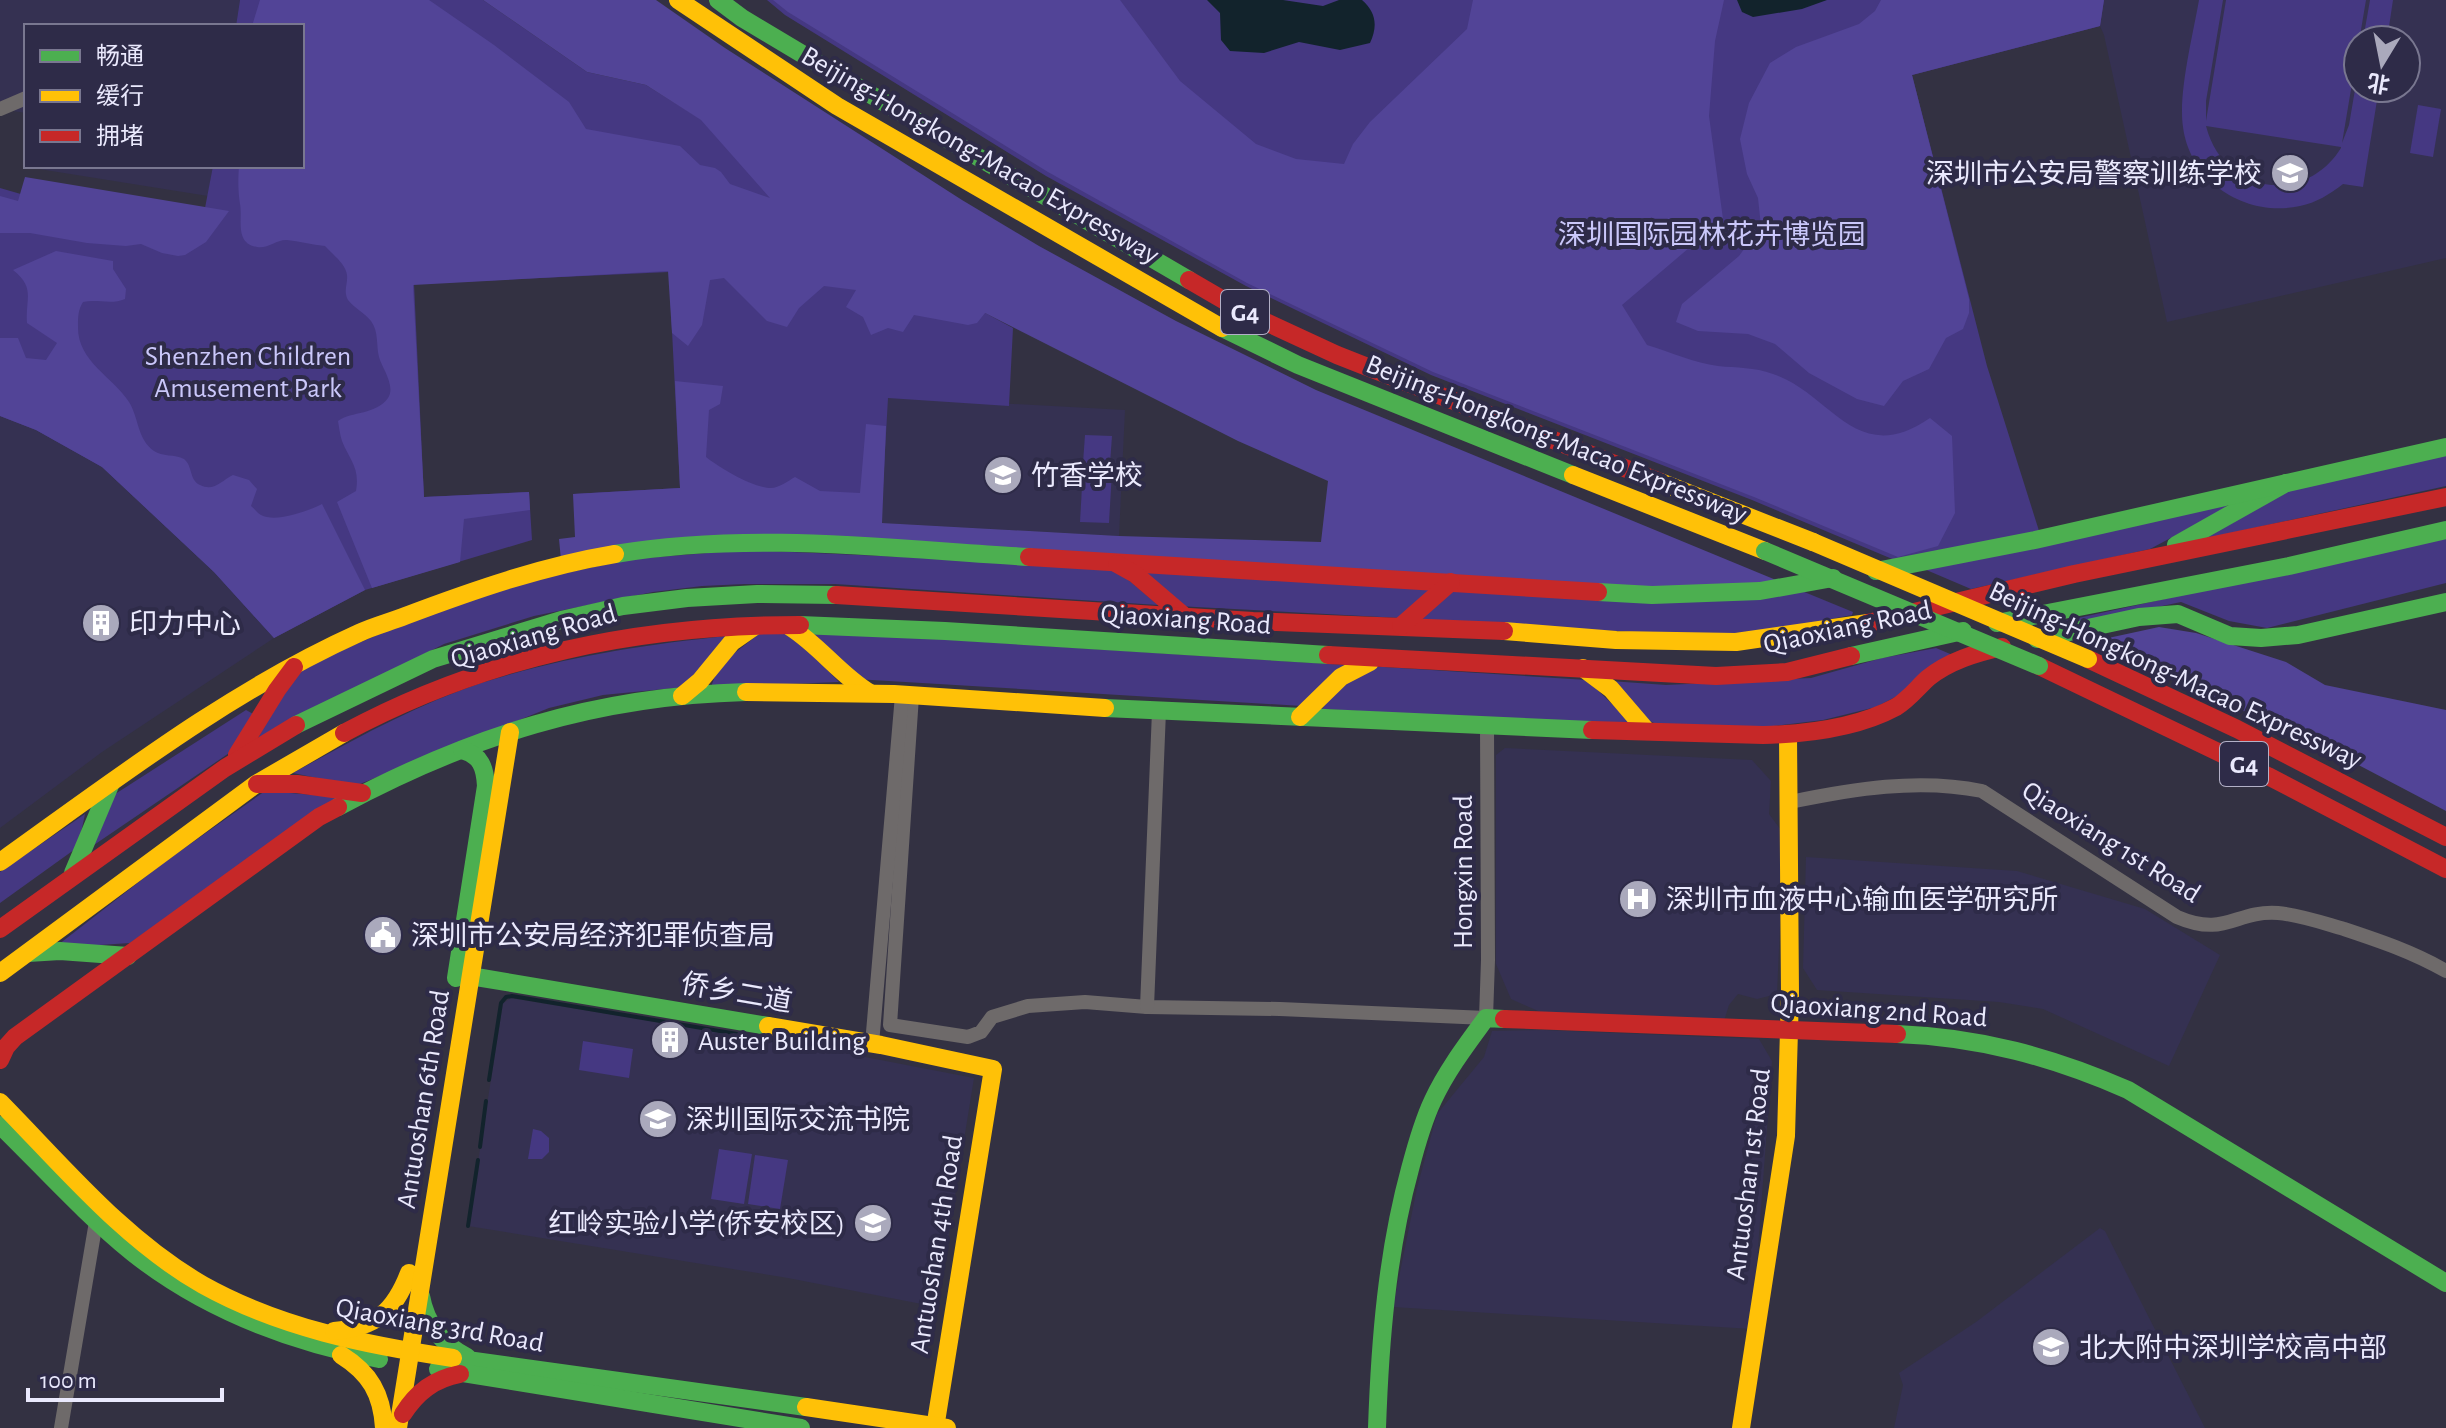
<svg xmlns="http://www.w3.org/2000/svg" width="2446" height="1428" viewBox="0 0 2446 1428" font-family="'Alegreya Sans','Noto Sans SC',sans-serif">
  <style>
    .built { fill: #353152; fill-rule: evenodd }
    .green { fill: #453882; fill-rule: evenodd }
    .forest { fill: #524497 }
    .water { fill: #12232c }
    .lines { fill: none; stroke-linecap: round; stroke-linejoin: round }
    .stream { stroke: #12232c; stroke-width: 4 }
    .street { stroke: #6e6a6a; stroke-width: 14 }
    .fast { stroke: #4caf50; stroke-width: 18 }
    .slow { stroke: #ffc107; stroke-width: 18 }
    .jam { stroke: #c62828; stroke-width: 18 }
    .fast-bridge { stroke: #4caf50; stroke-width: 18 }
    .slow-bridge { stroke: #ffc107; stroke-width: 18 }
    .labels { text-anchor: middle; stroke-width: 8; stroke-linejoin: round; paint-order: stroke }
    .shield { fill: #2e2b48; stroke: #b2b0c7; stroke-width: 2 }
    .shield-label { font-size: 26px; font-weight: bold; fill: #eae9fd }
    .street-label { font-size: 28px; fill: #eae9fd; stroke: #2e2b48 }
    .poi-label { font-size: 28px; fill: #eae9fd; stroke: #2e2b48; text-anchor: start }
    .park-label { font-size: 28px; fill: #cac7fa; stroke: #2e2b48 }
  </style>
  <rect width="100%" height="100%" fill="#333142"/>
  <g class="built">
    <path d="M0,0h240l-4,26h-210v87l-26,-4z"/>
    <path d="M2104,0h342v258l-279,64 -63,-287 -4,-9zM2358,40h48v48h-48z"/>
    <path d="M39,166h174l-5,30 -169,-27z"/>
    <path d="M887,397l238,13 -6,126 -238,-13z"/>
    <path d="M0,416l36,14 66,37 112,105 60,66 -172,114 -102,76z"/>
    <path d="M1505,748l247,12 19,21 -2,33 15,20 -7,160 -20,5 -19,-5 -9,11 -5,16 -177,-6 -36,-16 -15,-35v-209z"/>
    <path d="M1806,857l211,14 128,38 75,46 -51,111 -126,-57 -44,-7 -182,-12 -14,-22z"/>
    <path d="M511,998l328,54 135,26 -37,229 -149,-29 -320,-52 35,-223z"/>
    <path d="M1543,1030l216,9 13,22 -20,268 -359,-22 24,-119 20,-74 47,-57 8,-26z"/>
    <path d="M2100,1228l5,3 100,197h-311l9,-43 -4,-12 77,-51z"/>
  </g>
  <g class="green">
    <path d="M240,0h243l104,72 59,13 56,35 70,78 241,130 -4,78 -121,-8 -7,125 -308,-29 107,-6 -11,-216 -255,12 10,213 105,-5 3,48 -167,50 -91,48 -60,-66 -112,-105 -66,-37 -36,-14v-228l38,11 167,9 8,-42h89v-140h-66z"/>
    <path d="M767,0h1337l-4,26 -188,49 75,291 53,168 -143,27 -145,-61 -321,-125 -185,-89 -200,-110 -261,-161z"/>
    <path d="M2199,0h24l-17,101v20l20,-121h140l-24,143 7,-18 9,-53v16h21l-16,99 -20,-3c-13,10 -27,19 -43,22 -54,12 -110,-24 -117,-79 -5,-34 10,-92 16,-127zM2206,126l135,21v1c-37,59 -118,45 -135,-22z"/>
    <path d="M2370,0h23l-6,40h-24z"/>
    <path d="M2418,105l23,4 -8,48 -23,-4z"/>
    <path d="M1085,435l27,1 -2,28 -27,-1z"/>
    <path d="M2446,450v36l-242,53 88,-57z"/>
    <path d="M1083,469l29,2 -3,52 -29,-1z"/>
    <path d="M2224,503l3,5 -77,41 -179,40 -54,-23z"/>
    <path d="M2446,537v46l-179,45 -38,-7 -48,-19 -123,26 -7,-4z"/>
    <path d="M745,550l367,16 46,39 -323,-21h-90l-43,2 -49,6 -119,24 -90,28 -186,94 32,-60 29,-18 119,-51 78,-26 117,-24z"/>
    <path d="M1139,569l296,16 -35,33 -223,-12z"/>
    <path d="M1454,586l343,3 56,23 -1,3 -99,19 -101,-1 -235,-13z"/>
    <path d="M812,631l534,34 -44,41 -447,-27z"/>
    <path d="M759,634h33l47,48 -128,5 8,-22z"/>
    <path d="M727,636l-42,51 -82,8 -54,13 -194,78 -62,-13c60,-33 123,-68 188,-90 83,-26 160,-38 246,-47z"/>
    <path d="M1936,648l19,8 -56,39 -23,12 -53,13 -57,7 -106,-1 -10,-5 -40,-40 56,4 145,-7 71,-20z"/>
    <path d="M1368,666l219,14 48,46 -313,-17 20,-26z"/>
    <path d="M246,710l9,5 -17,32 -147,100 18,-49z"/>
    <path d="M265,791l74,6 -209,146 -76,5 108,-84z"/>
    <path d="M85,814l-7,33 -78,56v-31z"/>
    <path d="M583,1041l50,8 -4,29 -50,-8z"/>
    <path d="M533,1129l8,2 8,7v14l-7,7h-14z"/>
    <path d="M719,1149l33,5 -8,50 -33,-5z"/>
    <path d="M755,1155l33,5 -8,49 -32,-5z"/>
  </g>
  <g class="forest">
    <path d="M260,0h169l65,45 75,57 17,27 94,17 20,19 15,3 6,4 9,12 40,14 -69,-78 -55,-35 -59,-13 -104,-72h173l69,48 237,152 77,46 137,75 140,69 460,190 -23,5 -118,2 -854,-48 -220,21 -2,-21 16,-2 -2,-43 107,-6 -5,-107 48,5 -3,18 -11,6 -3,47c14,11 47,31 65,31 8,0 17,-7 24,-11l25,14 40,2 6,-69 20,2 -4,97 237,13 202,6 7,-61 -90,-40 -253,-128 -8,10 -9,2 -54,-10 -11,17 -15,-4 -17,7 -8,-18 -17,-10 10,-17 -32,-4 -25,22 -12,19 -20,-6 -43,-43 -14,2 -8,45 -14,21 -16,-13 -4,-62 -255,14 11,212 105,-5 1,18 -66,9 -4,43 -88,26 -35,-86 19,-11c4,-24 -6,-30 -14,-50 -2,-6 -3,-14 -4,-20 14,-10 38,-6 50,-23 8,-12 -6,-30 -9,-41 -3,-12 0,-25 -8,-36 -6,-8 -17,-13 -23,-21 -5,-9 0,-16 -1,-25 -1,-11 -15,-21 -22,-29 -13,-1 -26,-5 -38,-6 -10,-1 -19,9 -30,7 -23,-4 -14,-28 -17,-43 -2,-13 -2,-24 -1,-38h63v-140h-50z"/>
    <path d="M773,0h347l60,81 76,63 40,15 48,5 9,-20 17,-22 97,-93 6,-29h251l-9,41 -6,75 14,103 -101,86 25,40c23,7 48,18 71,21 19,2 36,1 55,8 59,20 83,95 157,44l22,18 3,77 -17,33 -40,11 -144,-60 -321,-125 -186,-89 -199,-111 -260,-160z"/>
    <path d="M1881,0h223l-4,26 -188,49 57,224v14l-6,16 -17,9 -17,31 -26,12 -19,25 -27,-7 -48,-26 -34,-29 -27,-10 -50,-3 -22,-9 6,-18 57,-48 22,-30 -3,-28 -11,-24 -7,-35 9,-36 21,-40 26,-16 63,-23 16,-13z"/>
    <path d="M25,177l204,34 -23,31 -21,13 -7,1 -16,-3 -21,-9 -15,2 -39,-3 -57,-10h-30v-37l18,5z"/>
    <path d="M56,251l57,10v8l13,20 -1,10c-13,6 -28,0 -42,3 -5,8 -5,15 -5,24 -1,35 34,50 51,76 10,16 8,37 25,49 8,6 21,3 30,8 9,7 5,21 16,26 14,7 21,-4 33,-10l16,5 8,9 -6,17c4,3 6,7 10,9 15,8 47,-4 61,-11l43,86 -91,48 -60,-66 -112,-105 -66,-37 -36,-14v-78h18l8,20 20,2 11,-17 -30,-20c-2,-24 9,-35 -14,-53z"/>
    <path d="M2159,627l37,6 90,29 39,23 121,25v101l-97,-51 -201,-93 -49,-27z"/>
  </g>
  <g class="water">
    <path d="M1207,0h76l40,6 16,-6h23c14,12 16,26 8,43l-30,7 -41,-8 -35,11 -34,-2 -9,-11 -1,-27z"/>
    <path d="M1737,0h90l-25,9 -49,8 -11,-5z"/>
  </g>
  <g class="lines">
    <g class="stream">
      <path d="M489,1080l12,-77 5,-6 6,-1 326,55"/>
      <path d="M480,1147l6,-46"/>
      <path d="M468,1226l10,-66"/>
    </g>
    <g class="street">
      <path d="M0,109l26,-11"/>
      <path d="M912,696l-22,329 78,12 13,-5 11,-15 36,-11 57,-4 62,5 133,2 206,9 2,-58 -1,-234"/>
      <path d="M1790,802c63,-13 128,-24 192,-11l195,126c49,21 58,-7 101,-4 22,2 45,10 66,16 36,12 69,23 102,42"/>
      <path d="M1147,1007l12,-296"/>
      <path d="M872,1044l30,-349"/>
      <path d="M61,1428l36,-212"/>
    </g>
    <g class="fast">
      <path d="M718,0l24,18 102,61 345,201"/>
      <path d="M1222,328l76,37 275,110"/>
      <path d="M2176,545l110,-62"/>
      <path d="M615,554c137,-23 277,-5 414,3"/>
      <path d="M1876,571l159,-31 411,-93"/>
      <path d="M1598,592l54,3 108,-4 73,-13"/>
      <path d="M1997,623l292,-57 157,-36"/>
      <path d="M800,625l145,6 383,24"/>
      <path d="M2037,639l102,-22 39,-3 52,22 31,2 37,-3 148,-33"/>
      <path d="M1851,656l112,-25"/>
      <path d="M1105,708l487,22"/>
      <path d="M296,725l137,-66 128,-39 62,-14 64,-8 70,-4 79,1"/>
      <path d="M338,807c132,-71 258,-111 408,-115"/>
      <path d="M73,873l38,-90"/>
      <path d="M28,953l32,-2 68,5"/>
      <path d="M470,976l298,50"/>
      <path d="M456,978l30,-192c-1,-18 -5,-31 -24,-36"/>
      <path d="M1897,1034c82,3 156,23 231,56l318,193"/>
      <path d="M0,1125c44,43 85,89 133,128 72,57 157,89 246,106"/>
      <path d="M421,1296c5,28 21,48 46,61"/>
      <path d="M453,1358l353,49"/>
      <path d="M438,1369l363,59"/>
      <path d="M1377,1428c3,-87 10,-175 33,-259 6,-23 13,-48 23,-69 14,-30 34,-56 53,-82l18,1"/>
    </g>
    <g class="slow">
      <path d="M678,0l159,106 385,222"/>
      <path d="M1573,475l192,76"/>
      <path d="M1660,482l153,60"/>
      <path d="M790,627c30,19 50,48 80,66"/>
      <path d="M1504,631l112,9 120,2 132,-19"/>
      <path d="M1583,668l28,21 36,42"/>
      <path d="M746,692l148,2 211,14"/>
      <path d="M682,696l18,-15 32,-39 23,-16"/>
      <path d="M1300,717l41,-40 29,-15"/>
      <path d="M0,862c115,-82 230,-171 359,-229 15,-7 31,-11 46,-17 69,-26 138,-50 210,-62"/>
      <path d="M0,973l256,-189 88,-51"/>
      <path d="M768,1026l113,19 112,24 -58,359"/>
      <path d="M0,1102c63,64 124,138 203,183 77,43 163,60 250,73"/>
      <path d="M334,1331c42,-4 60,-19 75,-58"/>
      <path d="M341,1355c29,18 41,39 43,73"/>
      <path d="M806,1407l141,21"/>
      <path d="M398,1428l112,-696"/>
      <path d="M1741,1428l45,-292 4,-141 -2,-261"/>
    </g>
    <g class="jam">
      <path d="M1189,280l55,32 93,43 323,127"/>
      <path d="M1029,557l569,35"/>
      <path d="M1117,564l18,10 48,41"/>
      <path d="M836,595l417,26 251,10"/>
      <path d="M1868,623l206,-49 372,-77"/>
      <path d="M1401,626l50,-44"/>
      <path d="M1328,655l388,21 71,-4 64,-16"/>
      <path d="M2088,659l149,70 209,108"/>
      <path d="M2039,666l229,110 178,93"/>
      <path d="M1592,730l171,5c43,-1 94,-7 133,-28 13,-8 21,-19 32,-29 21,-17 48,-25 74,-31"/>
      <path d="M344,733c143,-77 295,-108 456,-108"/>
      <path d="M237,755l40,-65 17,-23"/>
      <path d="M257,784h40l65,9"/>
      <path d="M0,929l225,-161 71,-43"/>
      <path d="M1504,1019l393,15"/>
      <path d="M0,1060l6,-13 9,-10 304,-220 19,-10"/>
      <path d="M403,1414c14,-22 31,-35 57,-40"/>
    </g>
    <path class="fast-bridge" d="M1765,551l274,115"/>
    <path class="slow-bridge" d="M1813,542l275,117"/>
  </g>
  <defs>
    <symbol id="school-disc" viewBox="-11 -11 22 22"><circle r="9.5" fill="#aaa9bc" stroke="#2e2b48"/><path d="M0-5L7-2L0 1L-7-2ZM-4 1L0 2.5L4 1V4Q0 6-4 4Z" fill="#fff"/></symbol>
    <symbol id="building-disc" viewBox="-11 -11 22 22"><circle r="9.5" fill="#aaa9bc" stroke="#2e2b48"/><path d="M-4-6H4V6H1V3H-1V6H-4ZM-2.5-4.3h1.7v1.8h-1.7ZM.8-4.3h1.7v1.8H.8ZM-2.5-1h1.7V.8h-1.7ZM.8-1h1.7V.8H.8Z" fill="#fff"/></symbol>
    <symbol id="hospital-disc" viewBox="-11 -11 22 22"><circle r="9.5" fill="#aaa9bc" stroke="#2e2b48"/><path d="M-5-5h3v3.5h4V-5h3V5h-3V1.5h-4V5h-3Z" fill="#fff"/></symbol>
    <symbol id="civic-disc" viewBox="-11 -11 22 22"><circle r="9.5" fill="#aaa9bc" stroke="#2e2b48"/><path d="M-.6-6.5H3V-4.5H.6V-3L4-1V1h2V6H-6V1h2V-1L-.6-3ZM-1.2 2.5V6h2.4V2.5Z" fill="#fff"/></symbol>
  </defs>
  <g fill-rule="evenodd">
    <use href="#school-disc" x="2268" y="151" width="44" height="44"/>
    <use href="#school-disc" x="981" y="453" width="44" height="44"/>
    <use href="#building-disc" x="79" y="601" width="44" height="44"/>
    <use href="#hospital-disc" x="1616" y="877" width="44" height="44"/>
    <use href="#civic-disc" x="361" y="913" width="44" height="44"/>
    <use href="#building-disc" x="648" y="1018" width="44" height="44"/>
    <use href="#school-disc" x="636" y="1097" width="44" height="44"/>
    <use href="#school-disc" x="851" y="1201" width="44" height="44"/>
    <use href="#school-disc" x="2029" y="1325" width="44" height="44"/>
  </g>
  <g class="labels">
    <g class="shield">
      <rect x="1221" y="290" width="48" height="44" rx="6"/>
      <rect x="2220" y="742" width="48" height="44" rx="6"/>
    </g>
    <g class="shield-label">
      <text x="1245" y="321">G4</text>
      <text x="2244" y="773">G4</text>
    </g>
    <g class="street-label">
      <text transform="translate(981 154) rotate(30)" y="10">Beijing-Hongkong-Macao Expressway</text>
      <text transform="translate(1557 438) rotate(22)" y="10">Beijing-Hongkong-Macao Expressway</text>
      <text transform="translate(1186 618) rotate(4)" y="10">Qiaoxiang Road</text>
      <text transform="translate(1847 626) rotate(-12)" y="10">Qiaoxiang Road</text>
      <text transform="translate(533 635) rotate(-16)" y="10">Qiaoxiang Road</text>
      <text transform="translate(2176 674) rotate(25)" y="10">Beijing-Hongkong-Macao Expressway</text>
      <text transform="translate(2112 841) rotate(32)" y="10">Qiaoxiang 1st Road</text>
      <text transform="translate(1462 872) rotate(-90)" y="10">Hongxin Road</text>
      <text transform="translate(737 992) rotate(10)" y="10">侨乡二道</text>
      <text transform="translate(1879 1009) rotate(4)" y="10">Qiaoxiang 2nd Road</text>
      <text transform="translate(422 1099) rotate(-81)" y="10">Antuoshan 6th Road</text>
      <text transform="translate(1747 1174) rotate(-83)" y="10">Antuoshan 1st Road</text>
      <text transform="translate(935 1244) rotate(-81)" y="10">Antuoshan 4th Road</text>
      <text transform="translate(440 1324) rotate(10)" y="10">Qiaoxiang 3rd Road</text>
    </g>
    <g class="poi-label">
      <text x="2262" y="183" text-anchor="end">深圳市公安局警察训练学校</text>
      <text x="1031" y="485">竹香学校</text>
      <text x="129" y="633">印力中心</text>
      <text x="1666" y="909">深圳市血液中心输血医学研究所</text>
      <text x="411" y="945">深圳市公安局经济犯罪侦查局</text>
      <text x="698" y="1050">Auster Building</text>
      <text x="686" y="1129">深圳国际交流书院</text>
      <text x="845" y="1233" text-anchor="end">红岭实验小学(侨安校区)</text>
      <text x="2079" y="1357">北大附中深圳学校高中部</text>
    </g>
    <g class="park-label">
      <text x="1712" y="244">深圳国际园林花卉博览园</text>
      <text x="248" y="365">Shenzhen Children<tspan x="248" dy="32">Amusement Park</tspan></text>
    </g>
  </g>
  <rect x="24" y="24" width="280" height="144" fill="#2e2b48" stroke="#797790" stroke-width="2"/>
  <rect x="40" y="50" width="40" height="12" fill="#4caf50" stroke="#797790" stroke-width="2"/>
  <text x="96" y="64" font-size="24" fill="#eae9fd">畅通</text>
  <rect x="40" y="90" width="40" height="12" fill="#ffc107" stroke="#797790" stroke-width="2"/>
  <text x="96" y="104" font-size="24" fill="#eae9fd">缓行</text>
  <rect x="40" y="130" width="40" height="12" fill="#c62828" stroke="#797790" stroke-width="2"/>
  <text x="96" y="144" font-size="24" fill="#eae9fd">拥堵</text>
  <g transform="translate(2382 64) rotate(190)"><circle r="38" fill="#2e2b48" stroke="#797790" stroke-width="2"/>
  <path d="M0-6L14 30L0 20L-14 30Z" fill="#aaa9bc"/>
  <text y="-12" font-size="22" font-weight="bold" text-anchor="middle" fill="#eae9fd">北</text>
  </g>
  <path d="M28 1388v12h194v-12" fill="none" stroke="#eae9fd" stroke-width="4"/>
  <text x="40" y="1388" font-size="24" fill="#eae9fd" stroke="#2e2b48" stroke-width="6" paint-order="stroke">100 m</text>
</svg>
